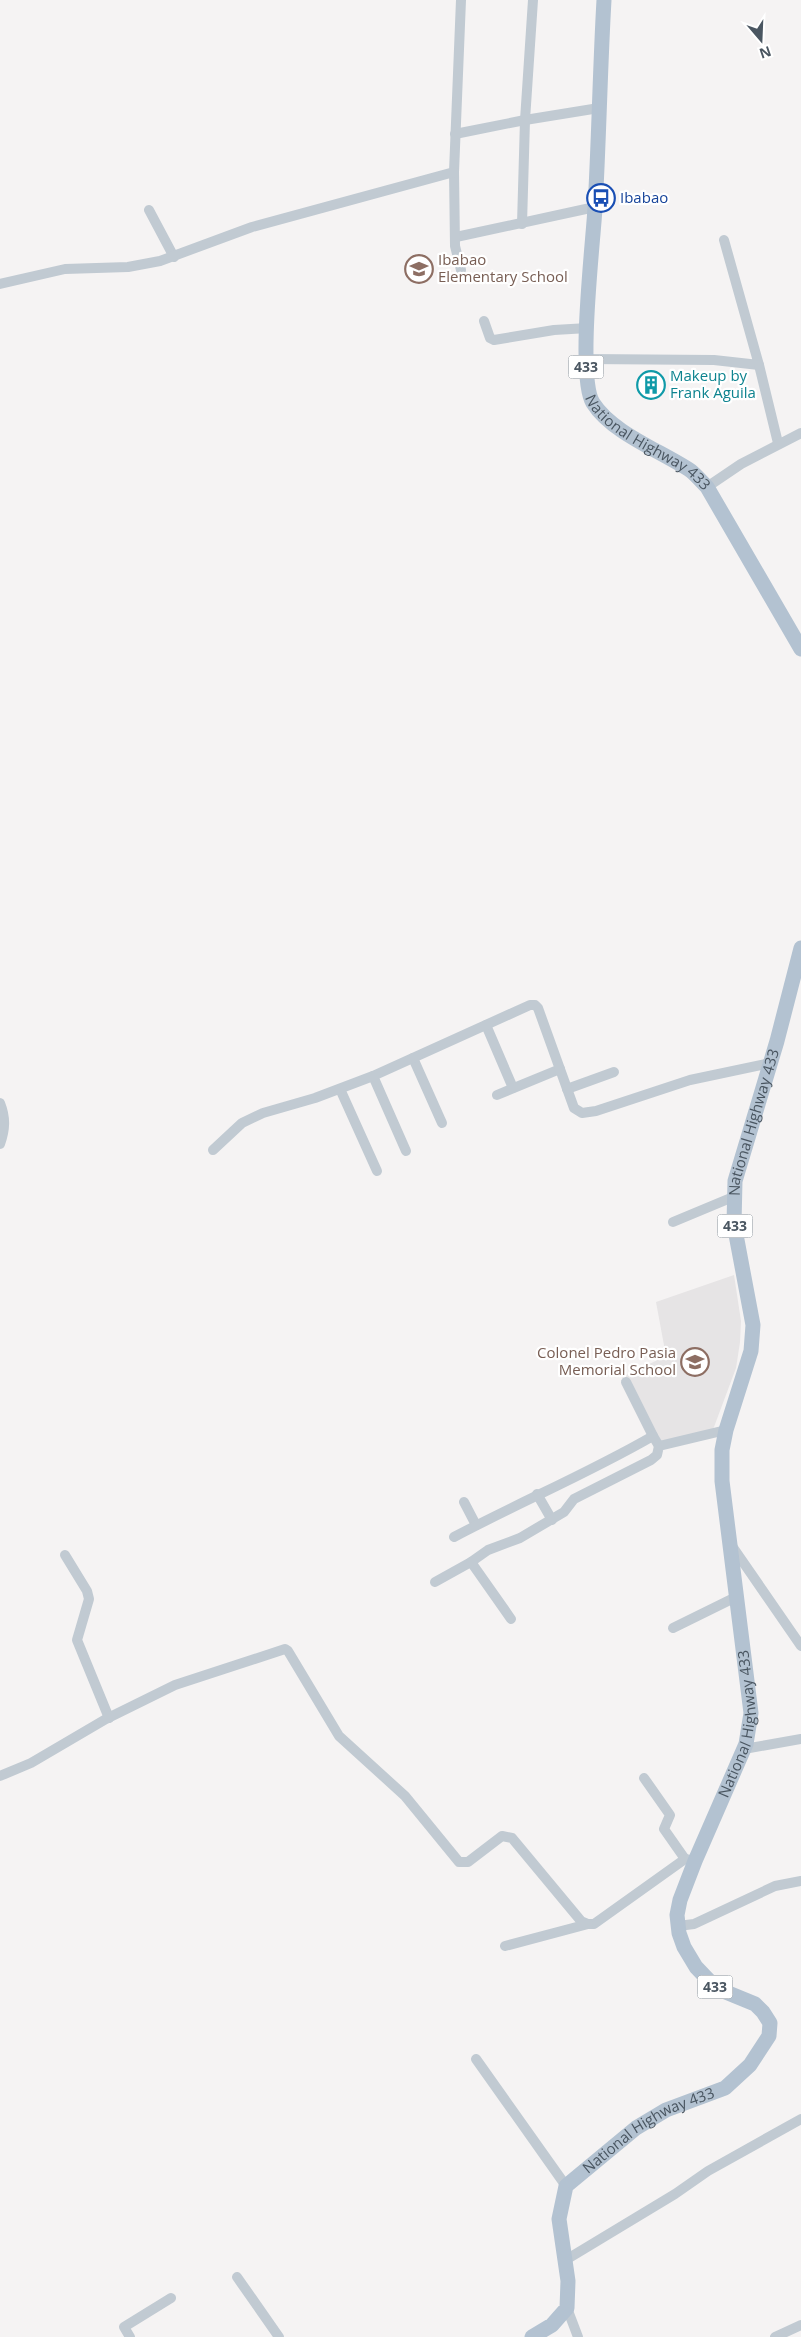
<svg xmlns="http://www.w3.org/2000/svg" width="801" height="2337" viewBox="0 0 801 2337" font-family="'Open Sans',sans-serif">
  <style>
    .education { fill: #e6e4e5 }
    .lines { fill: none; stroke-linecap: round; stroke-linejoin: round }
    .street { stroke: #c1cad2; stroke-width: 10 }
    .primary { stroke: #b3c2d1; stroke-width: 15 }
    .labels { text-anchor: middle; stroke-width: 4.5; stroke-linejoin: round; paint-order: stroke }
    .shield { fill: #fff; stroke: #808990; stroke-width: 1 }
    .shield-label { font-size: 14px; font-weight: bold; fill: #4a5661 }
    .transit-label { font-size: 15px; fill: #164399; stroke: #fff; text-anchor: start }
    .education-label { font-size: 15px; fill: #785e54; stroke: #fff; text-anchor: start }
    .culture-label { font-size: 15px; fill: #0d838f; stroke: #fff; text-anchor: start }
    .street-label { font-size: 15px; fill: #4a5661; stroke: #fff }
  </style>
  <rect width="100%" height="100%" fill="#f5f3f3"/>
  <path class="education" d="M734,1275l7,46 -1,21 -4,26 -25,67 -53,10 -36,-68 44,-21 -10,-54z"/>
  <g class="lines">
    <g class="street">
      <path d="M455,134l70,-14 74,-12"/>
      <path d="M149,210l25,47"/>
      <path d="M522,224l3,-104 8,-120"/>
      <path d="M456,237l139,-30"/>
      <path d="M461,270l-6,-24 -1,-74 7,-172"/>
      <path d="M0,284l65,-15 63,-2 32,-6 92,-34 202,-55"/>
      <path d="M484,321l6,17 4,2 60,-10 34,-2"/>
      <path d="M587,359l127,1 45,5 -35,-125"/>
      <path d="M759,365l19,78"/>
      <path d="M707,487l34,-23 60,-31"/>
      <path d="M486,1025l27,63"/>
      <path d="M413,1058l29,65"/>
      <path d="M373,1076l33,75"/>
      <path d="M340,1089l37,82"/>
      <path d="M567,1089l47,-17"/>
      <path d="M497,1095l63,-26"/>
      <path d="M0,1103c6,15 5,27 0,41"/>
      <path d="M213,1150l29,-27 21,-10 52,-15 58,-22 157,-71h5l3,3 36,100 8,5 14,-2 94,-31 80,-17"/>
      <path d="M673,1222l60,-25"/>
      <path d="M626,1382l27,54"/>
      <path d="M537,1494l15,26"/>
      <path d="M464,1502l12,23"/>
      <path d="M454,1537c66,-35 135,-64 199,-101l6,10"/>
      <path d="M732,1546l69,100"/>
      <path d="M65,1555l22,36 2,8 -12,41 32,78"/>
      <path d="M435,1582l36,-20"/>
      <path d="M511,1619l-40,-57 17,-12 32,-12 44,-26 10,-13 77,-39 6,-5 2,-9 67,-16"/>
      <path d="M673,1628l65,-32"/>
      <path d="M744,1749l57,-10"/>
      <path d="M0,1776l31,-13 75,-44 69,-34 110,-36 3,2 51,85 66,60 54,66h9l34,-26 10,2 69,83 7,3h6l91,-65 10,2"/>
      <path d="M644,1778l26,37 -6,14 21,30"/>
      <path d="M678,1926l16,-2 81,-38 26,-5"/>
      <path d="M505,1946l83,-22"/>
      <path d="M476,2059l90,127"/>
      <path d="M564,2261l111,-67 33,-23 93,-52"/>
      <path d="M237,2277l42,60"/>
      <path d="M567,2308l11,29"/>
      <path d="M130,2337l-6,-10 47,-29"/>
      <path d="M775,2337l26,-12"/>
    </g>
    <g class="primary">
      <path id="s1" d="M604,0c-4,69 -5,138 -9,208 -2,36 -18,169 -2,195 19,30 68,48 98,68 6,5 11,11 16,16l94,162"/>
      <path id="s2" d="M532,2337l20,-12 15,-17 1,-27 -9,-62 7,-33 70,-58 30,-18 59,-22 25,-23 19,-29 1,-13 -7,-11 -8,-8 -39,-16 -20,-21 -12,-20 -5,-14 -2,-18 3,-15 15,-39 51,-117 5,-31 -29,-232v-31l4,-20 25,-79 2,-26 -19,-101 1,-43 42,-140 24,-93"/>
    </g>
  </g>
  <defs>
    <symbol id="bus-ring" viewBox="-11 -11 22 22"><circle r="9.5" fill="#fff" stroke="#1a4fb4" stroke-width="1.5"/><path d="M-5-6H5V4H4V6H2V4H-2V6H-4V4H-5ZM-3.5-4V0h7V-4ZM-3.5 1.2v1.5H-2V1.2ZM2 1.2v1.5H3.5V1.2Z" fill="#1a4fb4"/></symbol>
    <symbol id="school-ring" viewBox="-11 -11 22 22"><circle r="9.5" fill="#fff" stroke="#8d6e63" stroke-width="1.5"/><path d="M0-5L7-2L0 1L-7-2ZM-4 1L0 2.5L4 1V4Q0 6-4 4Z" fill="#8d6e63"/></symbol>
    <symbol id="building-ring" viewBox="-11 -11 22 22"><circle r="9.5" fill="#fff" stroke="#0f9aa8" stroke-width="1.5"/><path d="M-4-6H4V6H1V3H-1V6H-4ZM-2.5-4.3h1.7v1.8h-1.7ZM.8-4.3h1.7v1.8H.8ZM-2.5-1h1.7V.8h-1.7ZM.8-1h1.7V.8H.8Z" fill="#0f9aa8"/></symbol>
  </defs>
  <g fill-rule="evenodd">
    <use href="#bus-ring" x="585" y="182" width="32" height="32"/>
    <use href="#school-ring" x="403" y="253" width="32" height="32"/>
    <use href="#building-ring" x="635" y="369" width="32" height="32"/>
    <use href="#school-ring" x="679" y="1346" width="32" height="32"/>
  </g>
  <g class="labels">
    <g class="shield">
      <rect x="568.5" y="355.5" width="35" height="23" rx="4"/>
      <rect x="717.5" y="1214.5" width="35" height="23" rx="4"/>
      <rect x="697.5" y="1975.5" width="35" height="23" rx="4"/>
    </g>
    <g class="shield-label">
      <text x="586" y="372">433</text>
      <text x="735" y="1231">433</text>
      <text x="715" y="1992">433</text>
    </g>
    <g class="transit-label">
      <text x="620" y="203">Ibabao</text>
    </g>
    <g class="education-label">
      <text x="438" y="265">Ibabao<tspan x="438" dy="17">Elementary School</tspan></text>
      <text x="676" y="1358" text-anchor="end">Colonel Pedro Pasia<tspan x="676" dy="17">Memorial School</tspan></text>
    </g>
    <g class="culture-label">
      <text x="670" y="381">Makeup by<tspan x="670" dy="17">Frank Aguila</tspan></text>
    </g>
    <g class="street-label">
      <text dy="5" stroke="none"><textPath href="#s1" startOffset="472">National Highway 433</textPath></text>
      <text dy="5" stroke="none"><textPath href="#s2" startOffset="1409">National Highway 433</textPath></text>
      <text dy="5" stroke="none"><textPath href="#s2" startOffset="795">National Highway 433</textPath></text>
      <text dy="5" stroke="none"><textPath href="#s2" startOffset="270">National Highway 433</textPath></text>
    </g>
  </g>
  <g transform="translate(761 40) rotate(161)" stroke="#ffffff" stroke-width="4" paint-order="stroke">
  <path d="M0-4L9 19L0 12L-9 19Z" fill="#4a5661"/>
  <text y="-8" font-size="14" font-weight="bold" text-anchor="middle" fill="#4a5661">N</text>
  </g>
</svg>
